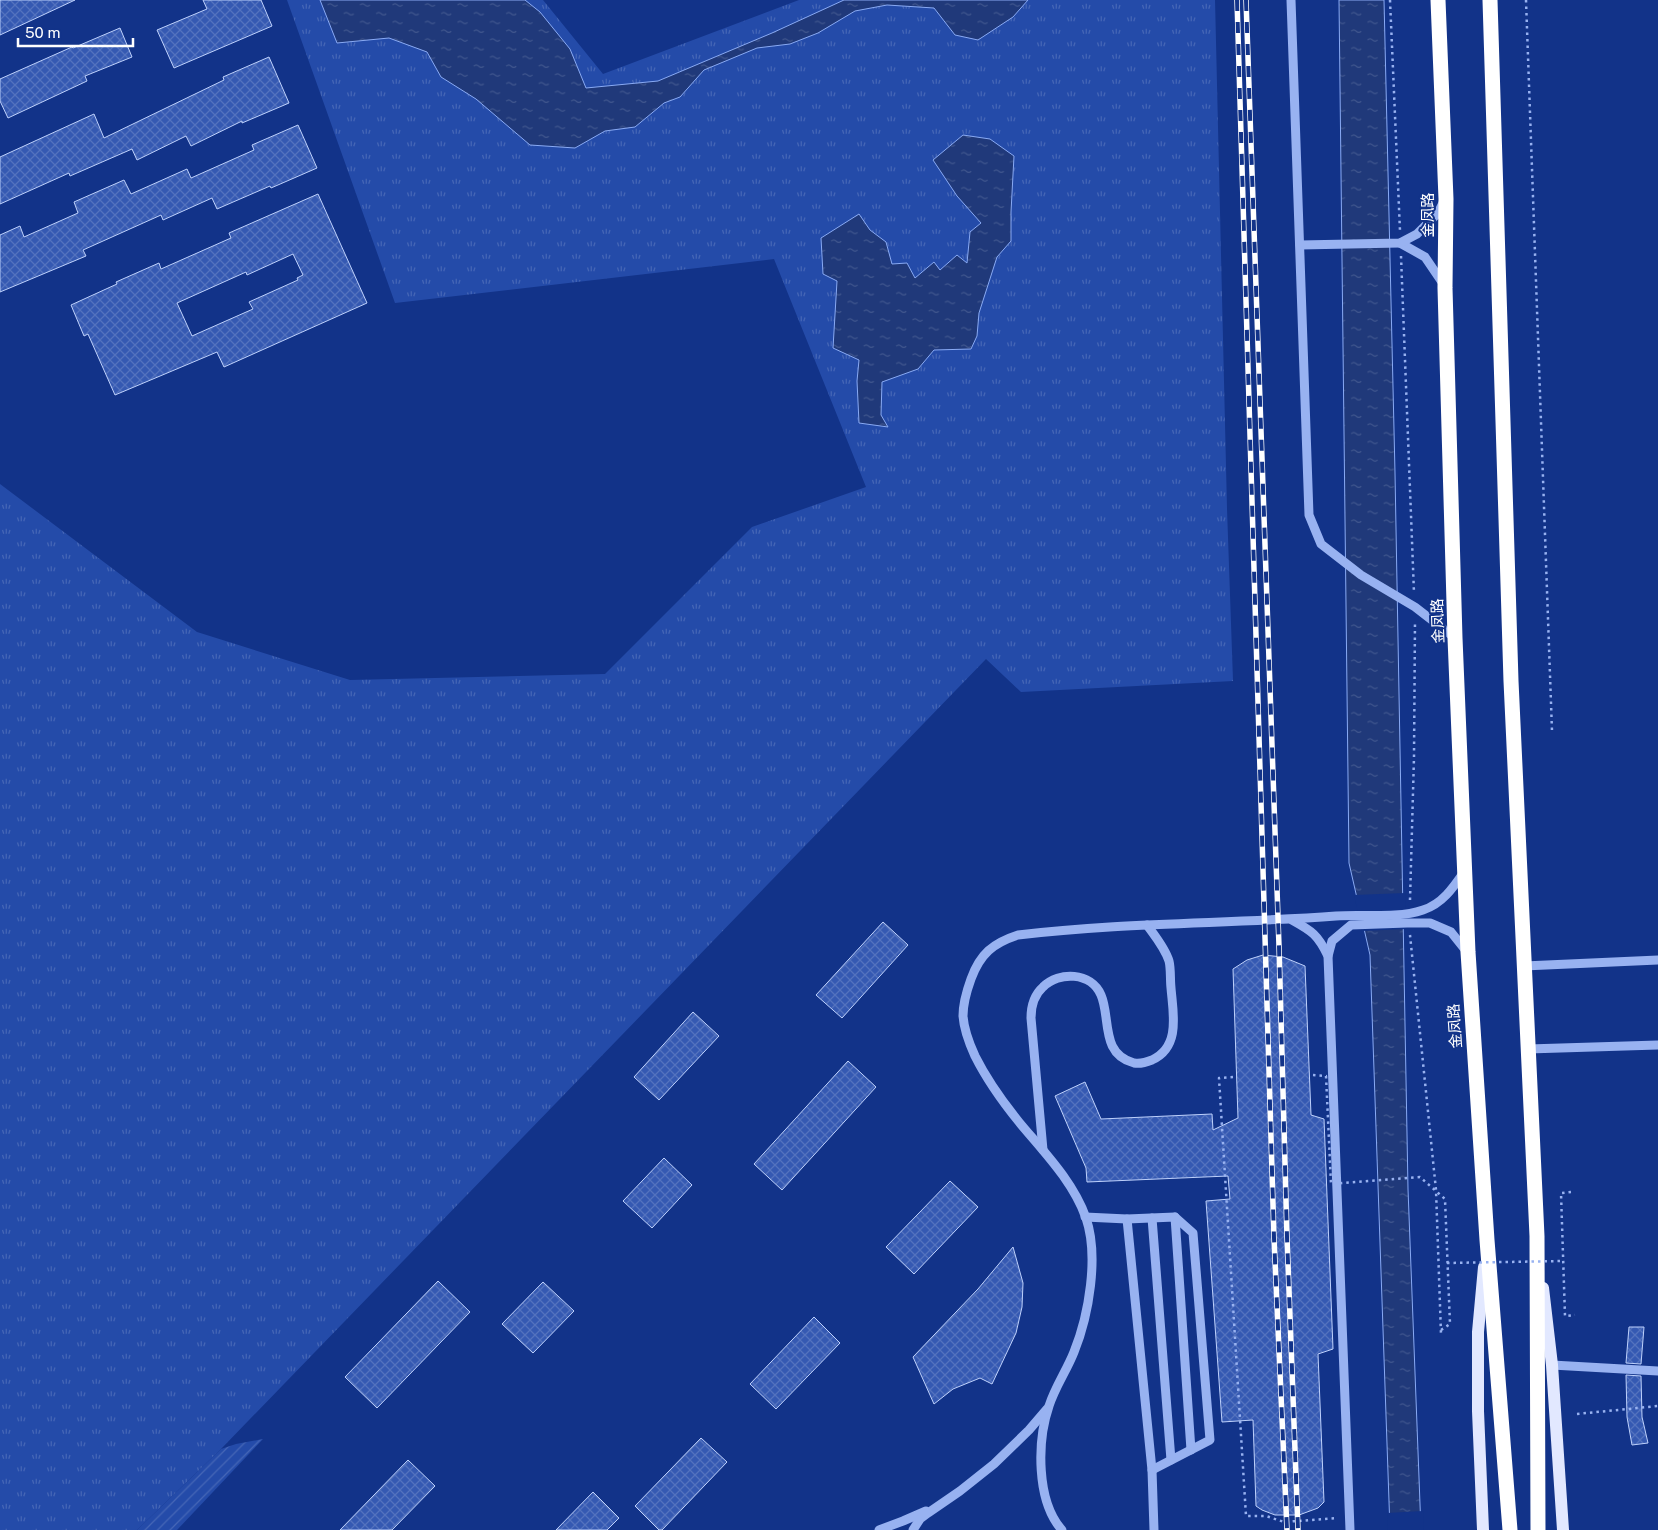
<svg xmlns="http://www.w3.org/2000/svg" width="1658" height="1530" viewBox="0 0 1658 1530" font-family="'Public Sans','Noto Sans SC',sans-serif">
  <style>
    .grass { fill: url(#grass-tufts) }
    .garden { fill: url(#garden-furrows) }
    .water { fill: url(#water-ripples); stroke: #89aaf4 }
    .pier { fill: #123389 }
    .building { fill: url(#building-cross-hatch); stroke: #bed1fc; fill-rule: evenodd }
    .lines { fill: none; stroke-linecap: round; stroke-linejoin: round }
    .path { stroke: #98b2f1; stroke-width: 2.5; stroke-dasharray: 2.5 4; stroke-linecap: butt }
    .minor { stroke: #98b2f1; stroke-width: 9 }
    .major { stroke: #e2e8ff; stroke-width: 12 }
    .highway { stroke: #fff; stroke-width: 15 }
    .rail-casing { stroke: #fff; stroke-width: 5.5 }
    .rail { stroke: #123389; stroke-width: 4; stroke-dasharray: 11; stroke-linecap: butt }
    .path-bridge { stroke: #98b2f1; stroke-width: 2.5; stroke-dasharray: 2.5 4; stroke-linecap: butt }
    .labels { text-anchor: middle; stroke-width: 4; stroke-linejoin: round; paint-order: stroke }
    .street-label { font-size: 15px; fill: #fff; stroke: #123389 }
  </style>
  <defs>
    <pattern id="grass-tufts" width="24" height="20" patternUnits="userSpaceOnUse" patternTransform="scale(1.25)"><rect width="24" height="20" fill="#244ba9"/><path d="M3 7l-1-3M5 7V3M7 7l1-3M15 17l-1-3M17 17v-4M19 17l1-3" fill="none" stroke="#4566b6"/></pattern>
    <pattern id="garden-furrows" width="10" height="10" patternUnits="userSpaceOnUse" patternTransform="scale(1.25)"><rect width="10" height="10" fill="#244ba9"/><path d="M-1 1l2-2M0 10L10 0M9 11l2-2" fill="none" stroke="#4566b6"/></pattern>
    <pattern id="water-ripples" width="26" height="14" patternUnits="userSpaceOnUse" patternTransform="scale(1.25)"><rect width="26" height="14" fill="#20397a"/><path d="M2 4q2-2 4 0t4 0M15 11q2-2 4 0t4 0" fill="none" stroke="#41578e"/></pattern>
    <pattern id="building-cross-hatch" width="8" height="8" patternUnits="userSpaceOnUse" patternTransform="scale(1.25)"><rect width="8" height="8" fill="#3559b2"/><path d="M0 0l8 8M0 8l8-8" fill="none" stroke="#5372be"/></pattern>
  </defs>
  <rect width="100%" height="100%" fill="#123389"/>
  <path class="grass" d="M287,0h256l60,74 196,-74h416l12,509 6,172 -212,11 -35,-33 -765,790 -84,81h-137v-1046l197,148 153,48 255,-6 147,-147 114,-40 -92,-228 -379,44z"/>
  <path class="garden" d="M263,1439l-86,91h-40l84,-81 15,-5z"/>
  <g class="water">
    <path d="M320,0h205l15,12 30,37 16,39 72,-7 114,-48 72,-33h184l-15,17 -35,23 -23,-5 -21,-27 -47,-3 -32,6 -37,22 -28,11 -33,4 -53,22 -24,27 -16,6 -29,24 -30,4 -30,17 -45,-3 -54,-46 -35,-22 -14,-25 -38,-14 -52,5z"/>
    <path d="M1339,0h45l11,473 13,716 13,341h-31l-20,-575 -21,-92z"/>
    <path d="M963,135l27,4 24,17 -3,56v29l-14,16 -18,56 -2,23 -6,13 -37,1 -16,19 -36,13 -1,33 7,12 -29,-4 -2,-42 2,-21 -26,-12 4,-67 -14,-7 -2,-36 38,-24 11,16 16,12 6,22 15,-1 8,15 19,-16 6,8 17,-15 10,8 3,-31 11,-9 -24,-27 -24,-36z"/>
  </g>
  <g class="pier">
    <path d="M1405,893l1,36 -44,2 -8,-36z"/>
    <path d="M1423,1511l1,19h-36l-1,-17z"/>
  </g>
  <g class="building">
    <path d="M0,0h75l-75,35z"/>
    <path d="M203,0h58l11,26 -98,42 -17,-38 50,-21z"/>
    <path d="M120,28l12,29 -47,19 2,5 -79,37 -8,-17v-22l72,-32 1,1z"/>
    <path d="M269,57l20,46 -47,20v-2l-51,25 -5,-10 -49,24 -5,-11 -62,27 -1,-3 -69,31v-47l94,-43 10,24 120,-58 -1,-3z"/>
    <path d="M298,125l19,43 -46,20 -1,-2 -53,23 -5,-11 -49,22 -2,-5 -78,35 3,6 -86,36v-57l20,-9 4,11 54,-24 -4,-11 50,-22 7,14 56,-25 4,9 63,-28 -2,-5z"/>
    <path d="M318,194l49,109 -143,64 -7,-15 -102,43 -27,-61 -4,2 -13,-31 46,-21 -1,-2 43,-19 2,6 70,-31 -2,-5zM293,254l10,21 -6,3 1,2 -49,22 4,7 -61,27 -15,-33 69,-31 1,3z"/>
    <path d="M883,922l25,23 -66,73 -26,-23z"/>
    <path d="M1263,955l20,2 22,9 6,149 13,4 9,230 -15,5 6,148 -6,6 -19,7h-24l-13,-5 -6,-4 -3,-86 -31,2 -16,-221 24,-2 -2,-23 -141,6 -1,-14 -31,-72 30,-14 16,37 111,-5 1,16 25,-12 -5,-149 14,-9z"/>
    <path d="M693,1012l26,24 -60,64 -25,-23z"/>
    <path d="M848,1061l28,26 -94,103 -28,-26z"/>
    <path d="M664,1158l28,27 -40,43 -29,-27z"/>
    <path d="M950,1181l28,26 -64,67 -28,-27z"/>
    <path d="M1013,1247l10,36 -1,24 -6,26 -24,51 -12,-6 -27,11 -19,15 -21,-47 65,-68z"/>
    <path d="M438,1281l32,31 -93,96 -32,-31z"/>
    <path d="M543,1282l31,29 -41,42 -31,-29z"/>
    <path d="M814,1317l26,26 -64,66 -26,-25z"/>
    <path d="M1629,1327h15l-3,37 -15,-1z"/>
    <path d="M1626,1375l15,1 1,41 6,26 -16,2 -5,-28z"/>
    <path d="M701,1438l26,24 -65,68h-3l-24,-24z"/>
    <path d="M408,1460l27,26 -43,44h-52z"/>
    <path d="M593,1492l26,26 -12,12h-51z"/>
  </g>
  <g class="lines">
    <g class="path">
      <path d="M1390,0l10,231"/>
      <path d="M1526,0l26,731"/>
      <path d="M1401,256l13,337"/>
      <path d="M1410,900l4,-143 1,-136"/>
      <path d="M1410,935l26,255 5,144"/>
      <path d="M1233,1077l-14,1 27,438h20l18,6 54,-4"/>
      <path d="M1571,1192l-10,1 4,123 10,-1"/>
      <path d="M1441,1330l9,-6 -5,-125"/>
      <path d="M1577,1414l81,-8"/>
    </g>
    <g class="minor">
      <path d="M1291,0l18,515 12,29 40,31 54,32 40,31"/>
      <path d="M1400,243l25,14 19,28"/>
      <path d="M1300,245l100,-2 17,-9 21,-21 6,-12"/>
      <path d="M1292,920c20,11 26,15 36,36l22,574"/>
      <path d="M1328,956l4,-15 19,-16 56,-2h23l21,9 16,20"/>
      <path d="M1524,966l134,-6"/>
      <path d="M1528,1049l130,-4"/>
      <path d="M1043,1150l-12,-132c0,-13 3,-23 12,-31 16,-16 48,-15 58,8 10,23 -1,59 33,68 5,1 13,-1 18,-3 29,-13 21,-47 19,-72 -1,-9 0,-19 -2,-27 -4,-13 -14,-25 -22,-36"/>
      <path d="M1085,1217l42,2 48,-2 18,16 17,207 -58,30"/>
      <path d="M1175,1217l16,233"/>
      <path d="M1152,1218l19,242"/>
      <path d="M1127,1219l25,251 2,60"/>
      <path d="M1552,1365l106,6"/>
      <path d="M879,1530l24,-9 23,-10"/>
      <path d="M913,1530l7,-11 8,-6 32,-22 34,-27 35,-34 18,-21"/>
      <path d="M1062,1530c-26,-29 -25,-89 -13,-124 6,-19 18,-36 25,-54 15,-37 25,-96 12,-134 -13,-37 -43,-67 -67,-96 -17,-21 -32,-42 -44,-66 -6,-13 -11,-26 -12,-40 0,-12 4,-26 8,-37 9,-25 22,-36 47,-44 106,-13 213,-11 318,-19 29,-2 60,3 87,-6 19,-6 30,-22 41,-38"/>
    </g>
    <g class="major">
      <path d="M1543,1288l9,77 11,165"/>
      <path d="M1483,1530l-5,-119v-79l6,-65"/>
    </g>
    <g class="highway">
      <path d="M1438,0l8,199 -1,89 10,350 13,314 19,288 23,290"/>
      <path d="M1490,0l21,681 26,555 1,294"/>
    </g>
    <defs>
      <g id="rail">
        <path d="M1237,0l37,1238 13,292"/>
        <path d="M1246,0l33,946 8,291 11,293"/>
      </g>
    </defs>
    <use href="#rail" class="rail-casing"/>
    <use href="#rail" class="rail"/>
    <g class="path-bridge">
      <path d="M1313,1075l13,1 5,108 89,-7 25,22"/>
      <path d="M1447,1263l116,-2"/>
    </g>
  </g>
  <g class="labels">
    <g class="street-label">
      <text transform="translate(1428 215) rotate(-90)" y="5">金凤路</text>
      <text transform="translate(1438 621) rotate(-92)" y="5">金凤路</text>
      <text transform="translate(1455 1026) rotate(-94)" y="5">金凤路</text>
    </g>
  </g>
  <path d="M18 38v8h115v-8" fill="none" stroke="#ffffff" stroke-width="2.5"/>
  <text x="25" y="38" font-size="15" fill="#ffffff" stroke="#123389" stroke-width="4" paint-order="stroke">50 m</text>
</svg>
